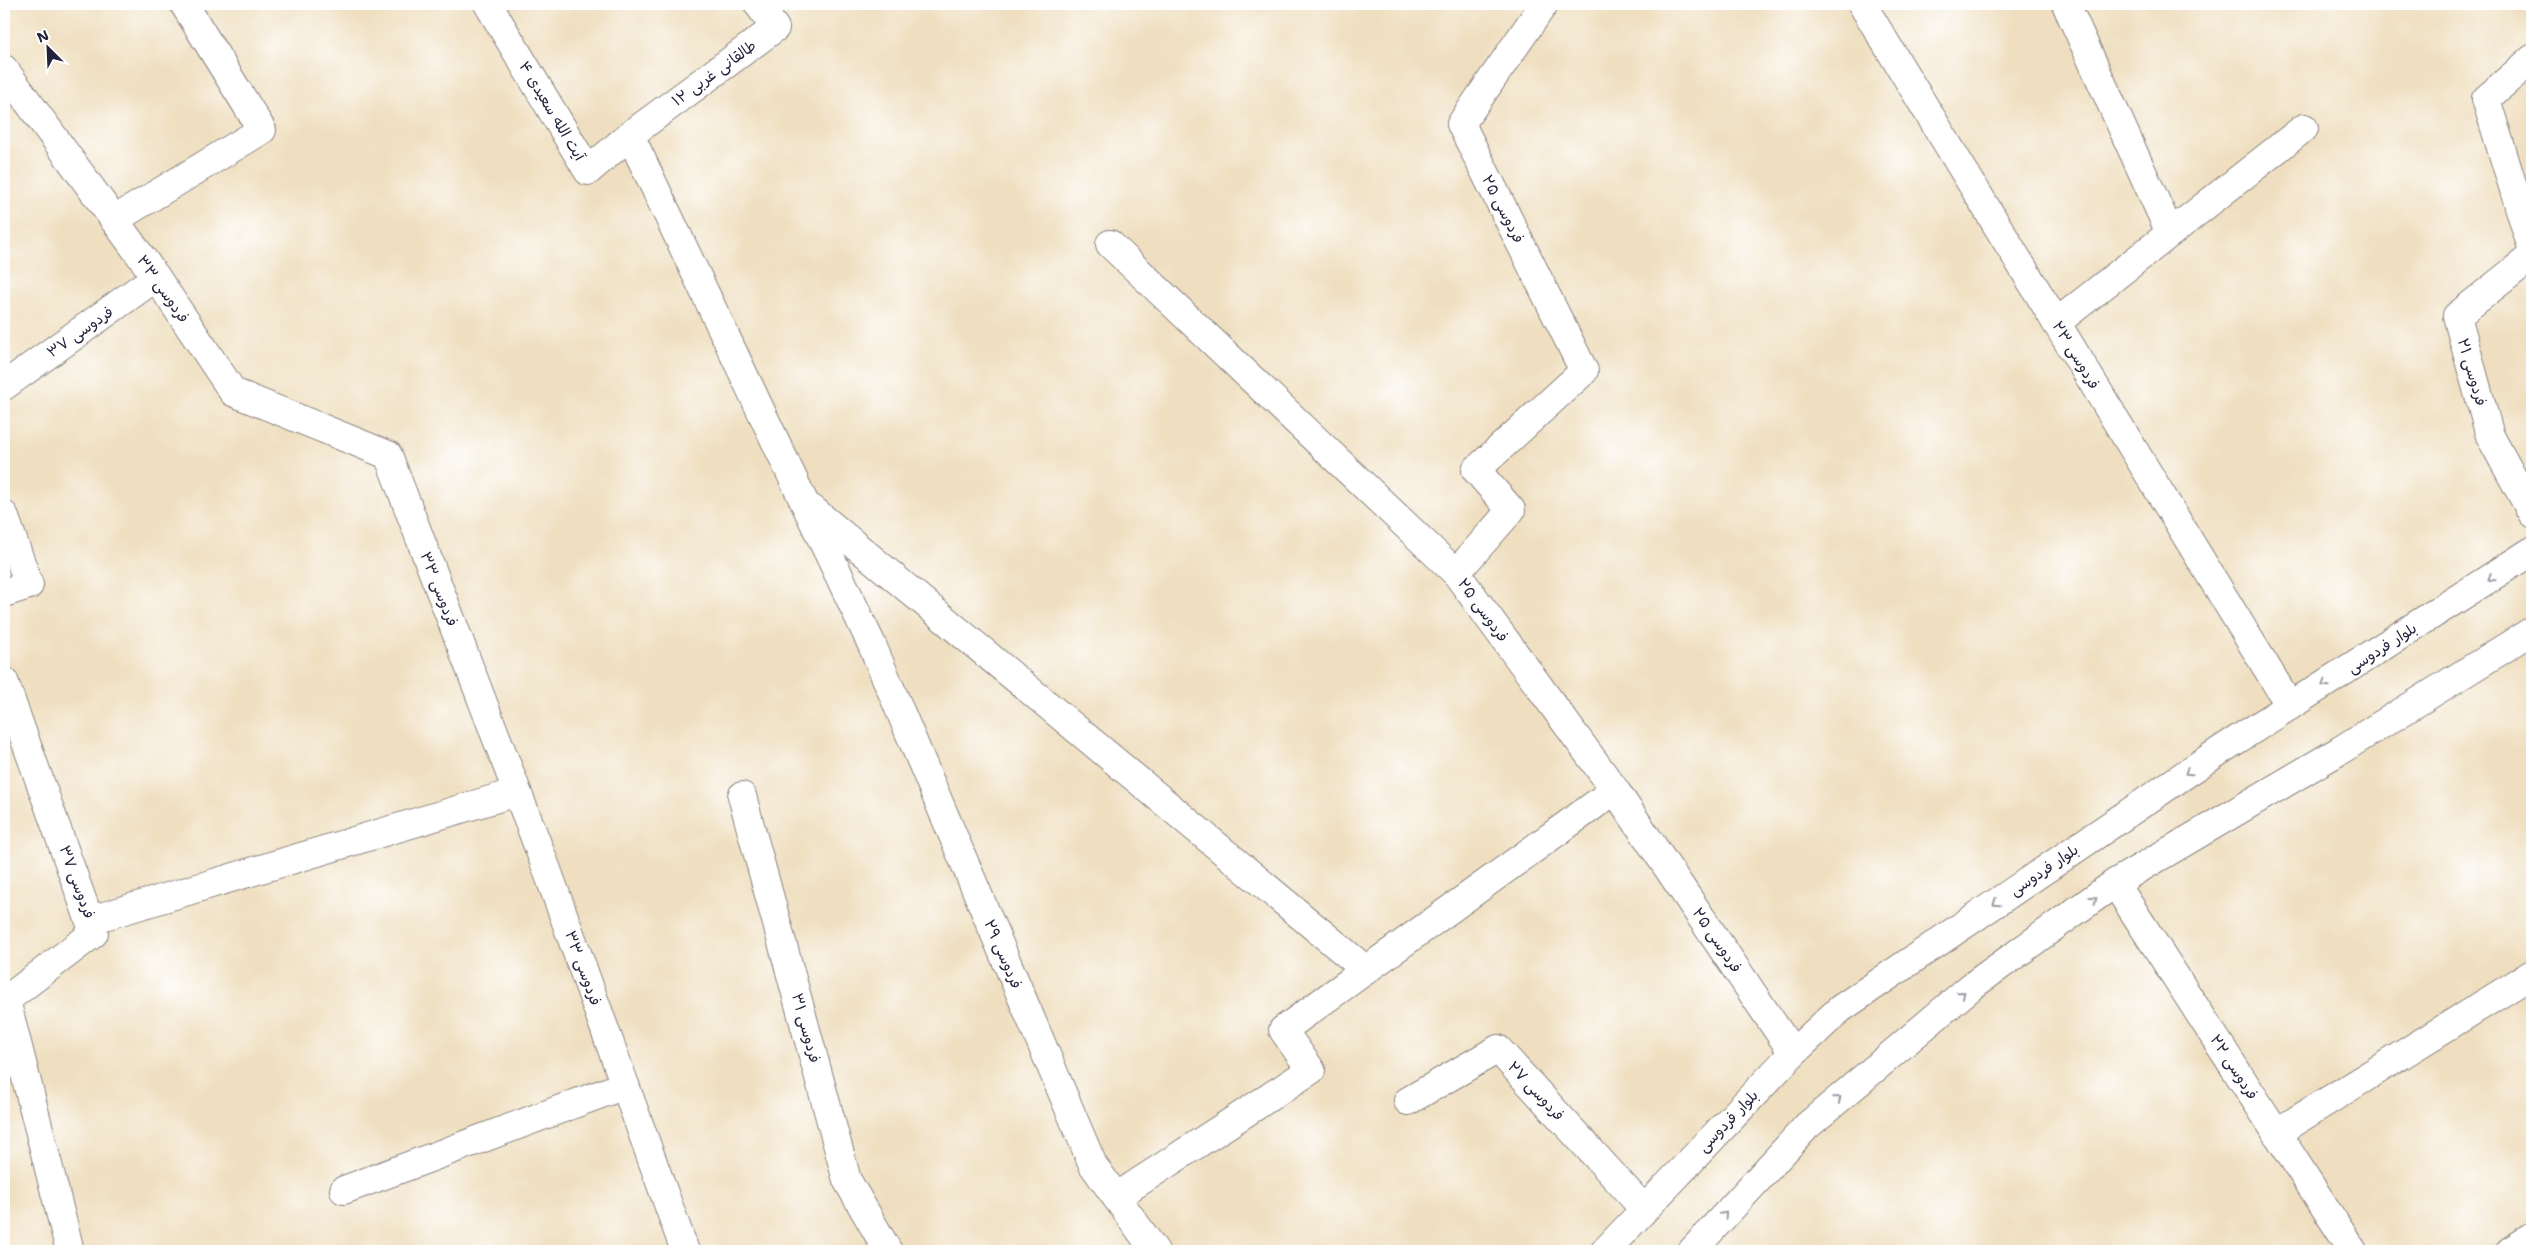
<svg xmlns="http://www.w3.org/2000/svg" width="2536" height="1255" viewBox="0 0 2536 1255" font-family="'Shantell Sans','Playpen Sans Arabic',sans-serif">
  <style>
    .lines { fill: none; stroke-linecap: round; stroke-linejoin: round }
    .minor-casing { stroke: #88807e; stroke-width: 30 }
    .major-casing { stroke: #88807e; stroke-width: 30 }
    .minor { stroke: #fff; stroke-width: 28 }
    .major { stroke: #fff; stroke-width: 28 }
    .oneway { stroke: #9c9ca7 }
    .labels { text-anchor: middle; stroke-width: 4; stroke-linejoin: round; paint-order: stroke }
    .street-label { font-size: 15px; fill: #22223b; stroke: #fff }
  </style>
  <rect width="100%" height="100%" fill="#fff"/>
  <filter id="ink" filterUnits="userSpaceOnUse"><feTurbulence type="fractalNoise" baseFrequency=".02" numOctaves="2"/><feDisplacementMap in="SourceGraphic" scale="10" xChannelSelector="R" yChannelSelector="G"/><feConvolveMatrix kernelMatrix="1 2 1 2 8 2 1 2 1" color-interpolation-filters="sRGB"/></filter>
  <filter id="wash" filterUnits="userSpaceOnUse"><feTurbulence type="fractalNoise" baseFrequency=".0096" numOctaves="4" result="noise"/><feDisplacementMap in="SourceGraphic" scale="20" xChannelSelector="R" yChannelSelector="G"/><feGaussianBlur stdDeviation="1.12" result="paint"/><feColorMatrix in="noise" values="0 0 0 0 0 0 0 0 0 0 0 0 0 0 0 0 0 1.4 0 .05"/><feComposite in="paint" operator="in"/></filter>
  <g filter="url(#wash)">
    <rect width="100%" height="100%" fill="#efdfc0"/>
  </g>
  <g filter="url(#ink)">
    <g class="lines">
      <defs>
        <g id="minor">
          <path d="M488,4l100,167 42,-36 145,-107 -17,-24"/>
          <path d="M1544,4l-83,120 123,247 -108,99 35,40 -55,63 159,217 178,263"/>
          <path d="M1862,4l428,702"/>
          <path d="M2066,4l104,229"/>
          <path d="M2532,59l-46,40 46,149"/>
          <path d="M4,69l152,208 77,115 155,63 158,412 139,384"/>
          <path d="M630,135l242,510 221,520 62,86"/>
          <path d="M114,220l148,-90 -78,-126"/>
          <path d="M1110,244l346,329"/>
          <path d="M2532,256l-75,60 33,120 42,77"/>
          <path d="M2056,323l248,-195"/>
          <path d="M4,386l152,-109"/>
          <path d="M812,509l554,461"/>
          <path d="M4,515l25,70 -25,8"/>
          <path d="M4,681l90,252 -88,67 64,251"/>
          <path d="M742,796l105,384 41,71"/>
          <path d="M2115,883l238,368"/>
          <path d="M91,920l426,-128"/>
          <path d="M1408,1101l90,-52 146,160"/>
          <path d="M2276,1133l256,-159"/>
          <path d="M344,1190l281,-105"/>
          <path d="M1116,1197l195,-127 -28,-40 332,-240"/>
          <path d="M2510,1251l22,-14"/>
        </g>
        <g id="major">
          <path d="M1605,1251l188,-198 47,-44 381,-259 311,-199"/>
          <path d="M1692,1251l115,-125 165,-140 143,-103 224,-132 193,-120"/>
        </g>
      </defs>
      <use href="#minor" class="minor-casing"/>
      <use href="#major" class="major-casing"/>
      <use href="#minor" class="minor"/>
      <use href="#major" class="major"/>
    </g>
    <defs><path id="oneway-chevron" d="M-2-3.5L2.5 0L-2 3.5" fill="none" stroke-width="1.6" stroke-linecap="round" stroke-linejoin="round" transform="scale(1.25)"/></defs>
    <g class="oneway">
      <use href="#oneway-chevron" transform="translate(2491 578) rotate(147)"/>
      <use href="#oneway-chevron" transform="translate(2325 684) rotate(147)"/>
      <use href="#oneway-chevron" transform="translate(2188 772) rotate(146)"/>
      <use href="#oneway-chevron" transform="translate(2094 899) rotate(-36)"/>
      <use href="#oneway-chevron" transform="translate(1996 903) rotate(146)"/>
      <use href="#oneway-chevron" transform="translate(1962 994) rotate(-40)"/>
      <use href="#oneway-chevron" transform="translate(1838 1099) rotate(-40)"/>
      <use href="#oneway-chevron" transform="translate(1724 1215) rotate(-47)"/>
    </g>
  </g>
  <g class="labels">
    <g class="street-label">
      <text transform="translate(714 73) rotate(-36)" y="5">طالقانی غربی ۱۲</text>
      <text transform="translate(552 111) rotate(59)" y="5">آیت الله سعیدی ۴</text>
      <text transform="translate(1503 209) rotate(63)" y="5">فردوسی ۲۵</text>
      <text transform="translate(163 289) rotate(55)" y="5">فردوسی ۳۳</text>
      <text transform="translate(80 332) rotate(-35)" y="5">فردوسی ۳۷</text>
      <text transform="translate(2076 355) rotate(59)" y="5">فردوسی ۲۳</text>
      <text transform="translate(2472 372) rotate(74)" y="5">فردوسی ۲۱</text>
      <text transform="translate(439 589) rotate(69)" y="5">فردوسی ۳۳</text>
      <text transform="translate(1483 610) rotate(54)" y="5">فردوسی ۲۵</text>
      <text transform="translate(2382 648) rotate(-33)" y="5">بلوار فردوسی</text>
      <text transform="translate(2044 870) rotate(-34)" y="5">بلوار فردوسی</text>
      <text transform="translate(77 882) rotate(70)" y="5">فردوسی ۳۷</text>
      <text transform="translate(1717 940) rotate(56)" y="5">فردوسی ۲۵</text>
      <text transform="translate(1003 954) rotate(67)" y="5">فردوسی ۲۹</text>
      <text transform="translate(583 968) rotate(70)" y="5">فردوسی ۳۳</text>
      <text transform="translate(806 1028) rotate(75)" y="5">فردوسی ۳۱</text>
      <text transform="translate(2234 1067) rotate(57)" y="5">فردوسی ۲۲</text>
      <text transform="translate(1536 1091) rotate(47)" y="5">فردوسی ۲۷</text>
      <text transform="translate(1728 1121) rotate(-46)" y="5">بلوار فردوسی</text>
    </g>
  </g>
  <rect width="2536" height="1255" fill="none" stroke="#fff" stroke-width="20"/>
  <g transform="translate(48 48) rotate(336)" stroke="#ffffff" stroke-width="4" paint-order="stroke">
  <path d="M0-4L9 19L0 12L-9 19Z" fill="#22223b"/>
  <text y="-8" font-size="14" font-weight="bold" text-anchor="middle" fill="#22223b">N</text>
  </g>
</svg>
